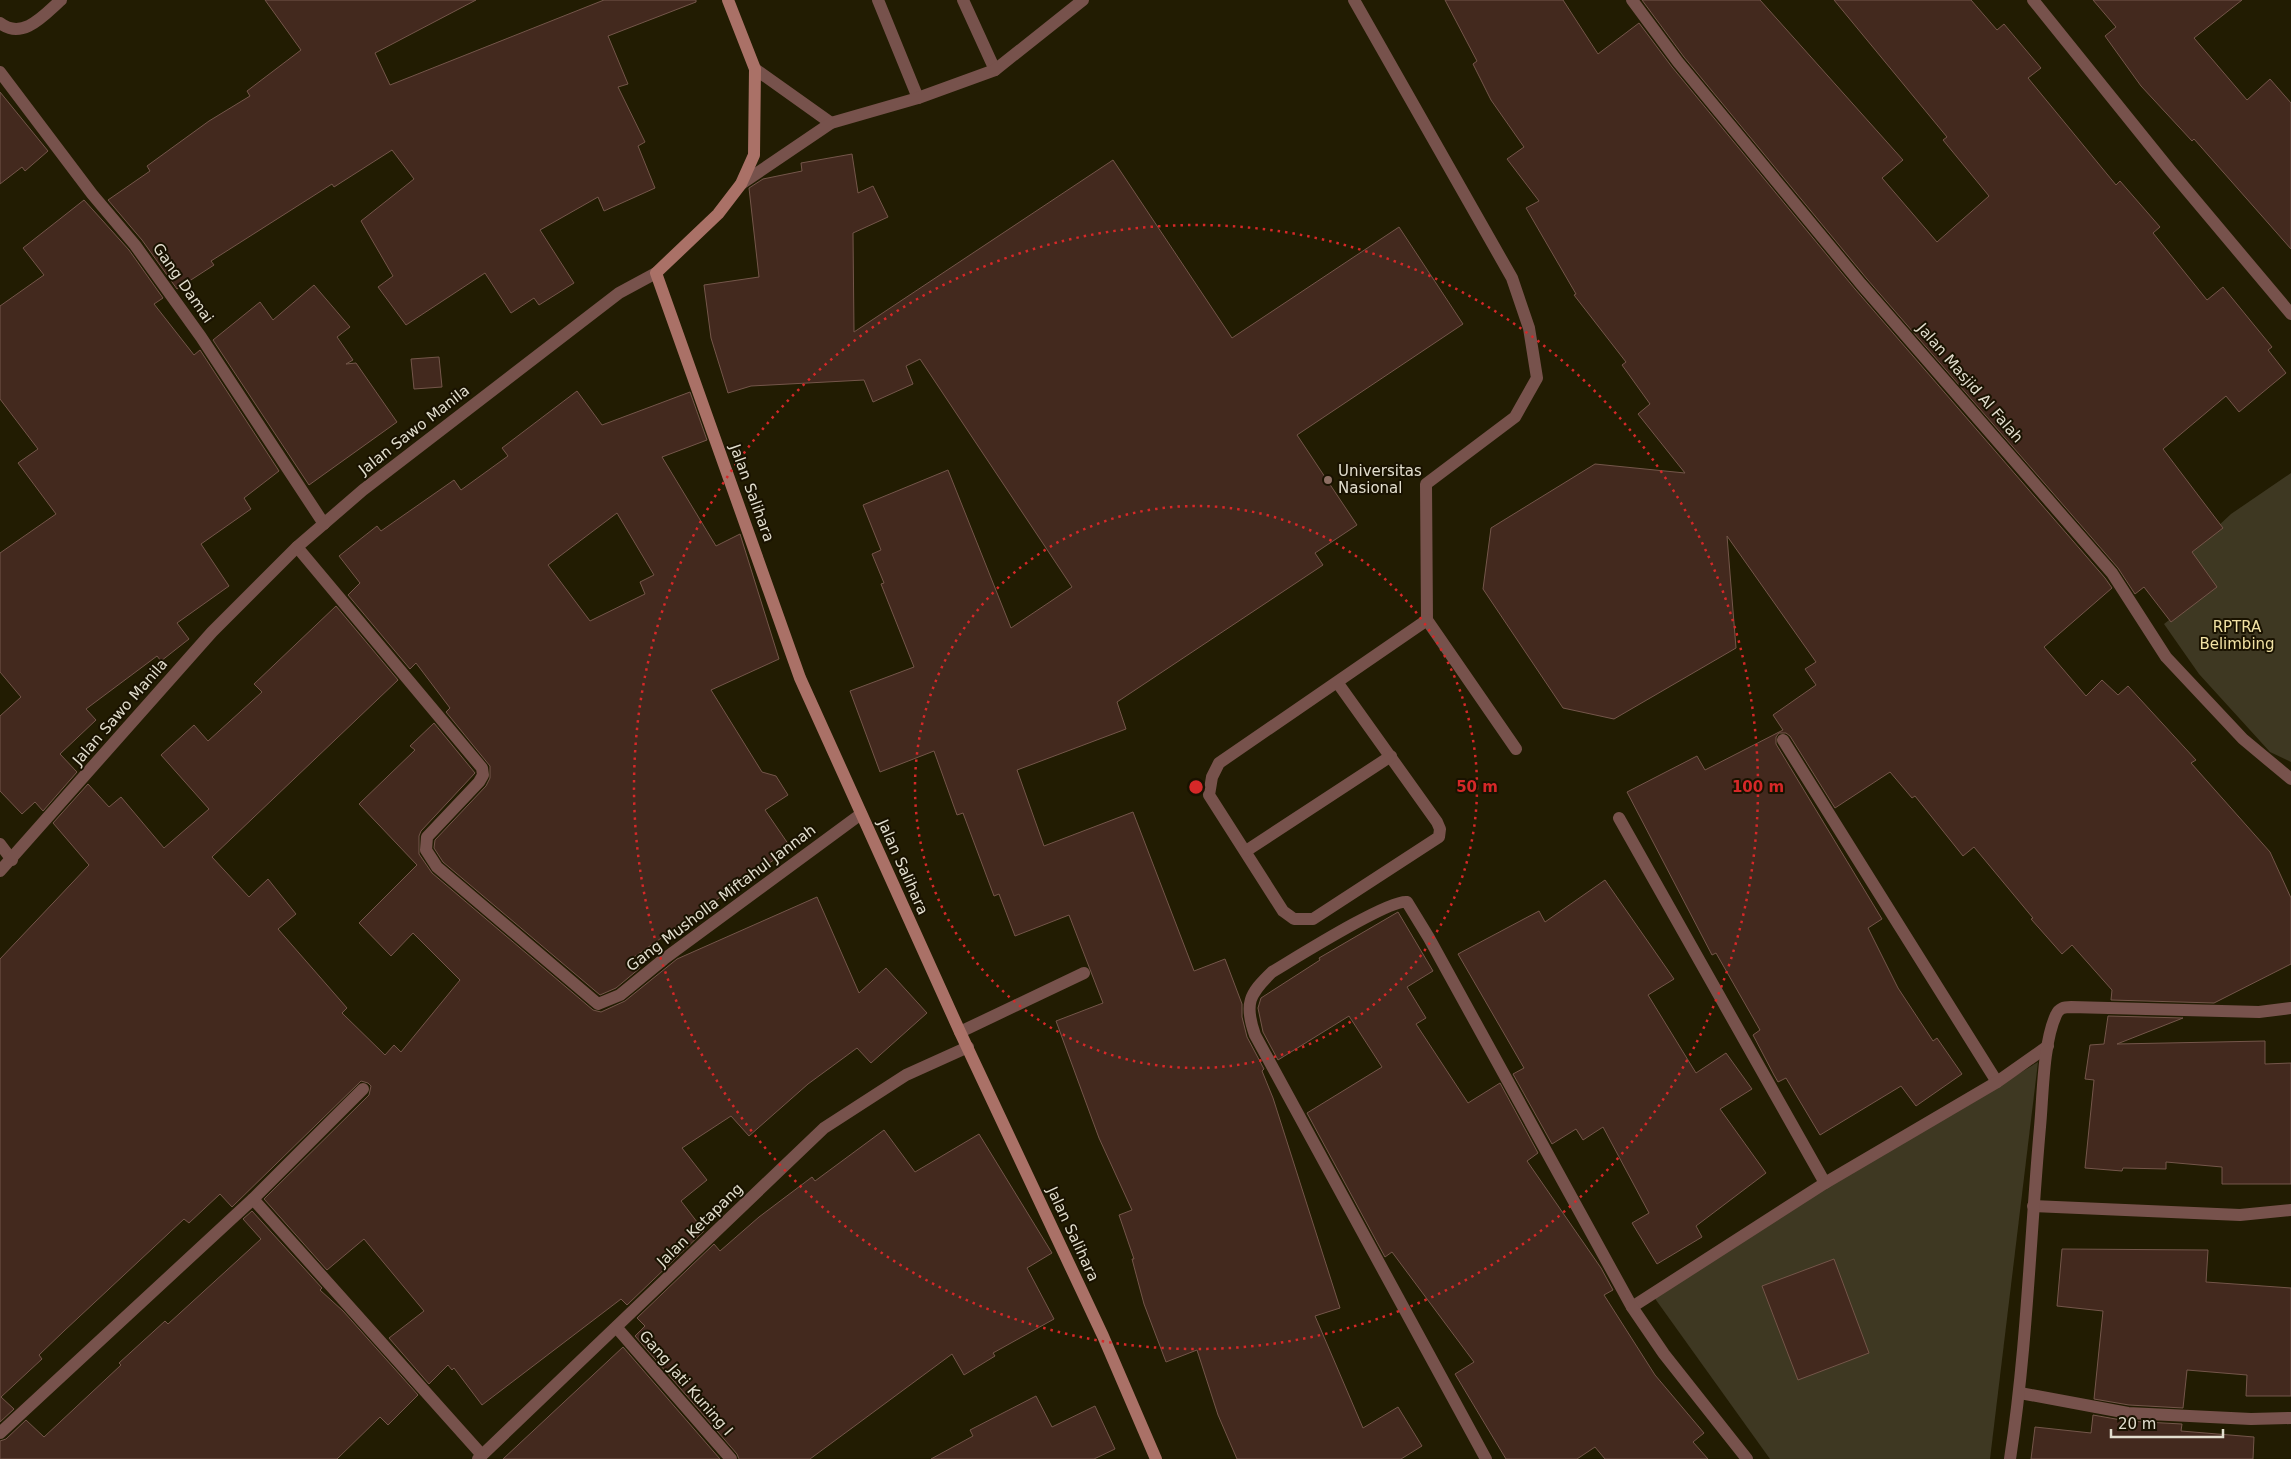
<svg xmlns="http://www.w3.org/2000/svg" width="2291" height="1459" viewBox="0 0 2291 1459" font-family="'DejaVu Sans',sans-serif">
  <style>
    .green { fill: #3e3822 }
    .building { fill: #43291e; stroke: #74564a; fill-rule: evenodd }
    .lines { fill: none; stroke-linecap: round; stroke-linejoin: round }
    .lane { stroke: #77524c; stroke-width: 12 }
    .street { stroke: #77524c; stroke-width: 12 }
    .secondary { stroke: #aa7167; stroke-width: 12 }
    .ring { fill: none; stroke: #d62828; stroke-width: 2.5; stroke-dasharray: 2.5 5 }
    .education-dot { fill: #8d6e63; stroke: #191200; stroke-width: 2 }
    .labels { text-anchor: middle; stroke-width: 4; stroke-linejoin: round; paint-order: stroke }
    .street-label { font-size: 15px; fill: #e2dece; stroke: #191200 }
    .poi-label { font-size: 15px; fill: #e2dece; stroke: #191200; text-anchor: start }
    .park-label { font-size: 15px; fill: #f1e2a4; stroke: #191200 }
    .centre { fill: #d62828; stroke: #191200; stroke-width: 2.5 }
    .ring-label { font-size: 15px; text-anchor: middle; font-weight: bold; fill: #d62828; stroke: #191200; stroke-width: 4; stroke-linejoin: round; paint-order: stroke }
  </style>
  <rect width="100%" height="100%" fill="#221c02"/>
  <g class="green">
    <path d="M2291,473v289l-21,-10 -71,-78 -35,-50 45,-35 -23,-33 45,-42z"/>
    <path d="M2038,1062l-48,397h-220l-119,-166z"/>
  </g>
  <g class="building">
    <path d="M265,0h211l-101,53 15,32 214,-85h92v2l-88,34 20,48 -10,3 27,55 -7,4 17,42 -51,23 -6,-14 -58,33 34,53 -35,22 -5,-7 -23,15 -26,-40 -79,52 -28,-38 15,-11 -32,-55 53,-42 -22,-29 -58,37 -2,-3 -121,77 3,4 -37,24 -35,-49 -34,-40 42,-29 -3,-5 62,-45 41,-25 -3,-5 54,-41z"/>
    <path d="M1445,0h118l35,54 41,-31 33,44 183,222 250,289 7,10 -68,59 42,49 16,-16 16,15 10,-9 68,74 -5,3 79,89 21,46v66l-77,39 -103,-3 1,-10 -40,-45 -10,9 -31,-35 2,-1 -59,-71 -11,9 -48,-60 -3,2 -22,-26 -55,36 -45,-72 -4,-3h-7l-3,4v7l106,175 -14,9 30,60 35,53 4,-3 25,36 -46,32 -15,-20 -81,49 -34,-57 -8,4 -4,-7 -21,-40 7,-5 -44,-77 -4,2 -85,-163 70,-36 8,14 78,-40 -10,-15 43,-30 -11,-16 11,-7 -89,-126 9,112 -122,71 -51,-11 -80,-119 8,-61 104,-64 90,9 -47,-59 12,-10 -28,-39 4,-3 -52,-67 2,-1 -50,-86 13,-7 -32,-42 17,-12 -33,-47 -18,-36 4,-3z"/>
    <path d="M1642,0h118l143,160 -21,18 55,64 52,-46 -46,-56 4,-3 -113,-137h137l26,30 7,-6 37,44 -13,10 88,107 4,-4 40,46 -7,6 54,67 16,-13 49,60 -4,3 18,23 -47,39 -13,-16 -63,53 60,79 -31,24 25,35 -46,35 -27,-35 -9,7 -17,-26 -251,-289 -183,-222z"/>
    <path d="M2093,0h149l-48,38 53,62 23,-21 21,24v146l-97,-110 -2,2 -51,-55 -36,-50 11,-9z"/>
    <path d="M0,92l48,59 -23,20 -3,-4 -22,17z"/>
    <path d="M852,154l6,39 15,-7 15,31 -35,16 1,99 259,-172 119,178 167,-111 64,97 -166,111 60,90 -42,28 8,12 -206,137 9,27 -109,41 27,76 89,-34 61,159 31,-12 17,45v13l5,20 17,32 -2,2 11,27 67,210 -25,8 48,112 35,-21 24,39 -21,13h-164l-19,-44 -21,-65 -31,12 -22,-58 -12,-45h2l-15,-44 13,-5 -33,-72 -43,-117 47,-18 -34,-88 -54,21 -16,-42 -5,2 -31,-83 -6,2 -23,-64 -54,21 -30,-81 64,-24 -33,-83 3,-1 -12,-29 9,-4 -18,-45 85,-35 63,158 61,-41 -152,-228 -14,7 7,18 -40,18 -9,-22 -113,6 -23,7 -17,-55 -7,-53 55,-8 -10,-89 14,-9 39,-8 -1,-8z"/>
    <path d="M84,200l45,50 34,48 -9,6 40,51 6,-5 79,121 -35,27 7,11 -50,35 28,42 -52,37 12,16 -28,22 -4,-5 -71,53 10,11 -36,34 17,18 -34,39 -8,-9 -13,12 -22,-23v-75l21,-19 -21,-25v-119l56,-39 -38,-51 20,-14 -38,-50v-93l44,-31 -21,-27z"/>
    <path d="M314,285l36,42 -13,10 16,23 -7,4 10,-1 41,59 -88,63 -96,-145 47,-38 13,18z"/>
    <path d="M439,357l3,30 -28,2 -3,-30z"/>
    <path d="M577,391l25,34 88,-33 17,48 -45,17 54,89 24,-12 39,125 -68,31 51,82 14,4 12,19 -23,15 26,38 -157,109 6,11 -24,20 -16,7 -157,-133 -9,-14 1,-8 51,-54 4,-8v-12l-44,-54 4,-4 -34,-45 -6,6 -62,-74 12,-12 -21,-27 38,-30 4,5 73,-51 7,10 47,-34 -6,-8zM617,513l37,62 -14,7 5,12 -55,27 -42,-56z"/>
    <path d="M336,606l62,74 -186,177 37,40 19,-18 28,35 -18,15 69,79 -5,5 43,42 9,-10 7,7 59,-72 -47,-47 -22,23 -32,-33 58,-58 -58,-61 56,-54 -5,-4 24,-23 41,50 -54,58 -2,5v18l13,19 161,137 8,2 24,-11 52,-42 140,-62 42,96 27,-25 41,45 -56,50 -14,-15 -49,36 -59,52 -18,-20 -49,32 25,32 -26,21 23,30 -77,74 -6,-6 -139,106 -28,-37 -2,2 -4,-5 -19,19 -40,-46 35,-27 -60,-72 -37,31 -63,-71 105,-104 2,-9 -3,-3 -7,-2 -129,126 -12,-13 -31,29 -5,-4 -120,112 -25,24 3,4 -41,38 13,12 -14,13v-463l89,-94 -36,-42 35,-39 21,23 12,-10 43,51 45,-39 -48,-54 33,-30 14,16 54,-49 -8,-8z"/>
    <path d="M1605,880l69,99 -26,16 48,78 30,-20 26,36 -32,20 46,64 -70,53 6,11 -45,27 -25,-41 17,-10 -46,-86 -20,13 -7,-11 -24,15 -39,-70 11,-6 -66,-114 81,-43 6,11z"/>
    <path d="M1398,912l35,59 -26,16 19,31 -10,6 52,79 32,-20 38,70 -11,8 74,107 12,22 -9,5 51,80 49,58 -11,9 15,17h-103l-10,-12 -18,12h-71l-51,-85 19,-12 -82,-110 -7,5 -78,-144 75,-46 -33,-51 -71,44 -15,-28 -5,-24 3,-10 59,-38 -1,-2z"/>
    <path d="M2108,1016l75,2 -66,26 148,-3v23l26,-1v121h-69v-17l-56,-5v7l-43,-1 -1,3 -37,-3 9,-88 -9,-1 5,-34 14,-1z"/>
    <path d="M884,1130l31,42 64,-38 73,119 -25,15 27,51 -61,34 2,3 -31,19 -12,-21 -142,105h-71l-2,-5 -102,-118 10,-10 -8,-8 77,-74 6,7 39,-34 53,-40 3,4z"/>
    <path d="M252,1211l70,77 -2,2 23,21 75,84 -30,30 -8,-8 -43,42h-337v-18l6,-2 20,-19 18,17 77,-72 -2,-2 46,-42 3,3 93,-85 -18,-20z"/>
    <path d="M2062,1249l146,1 -2,32 85,6v108h-45l1,-21 -60,-5 -4,38 -54,-3 -35,-6 9,-88 -46,-5z"/>
    <path d="M1834,1259l35,94 -71,27 -36,-94z"/>
    <path d="M623,1347l97,112h-217z"/>
    <path d="M1036,1396l16,31 43,-21 20,43 -21,10h-163l42,-23 -3,-6z"/>
    <path d="M2093,1415l34,6 55,3 -1,7 73,6 -1,22h-222l4,-32 56,6z"/>
  </g>
  <g class="lines">
    <g class="lane">
      <path d="M878,0l40,98"/>
      <path d="M963,0l32,70"/>
      <path d="M1354,0l158,278 17,50 8,50 -22,39 -89,67 1,136 89,129"/>
      <path d="M0,23c23,18 45,-9 61,-23"/>
      <path d="M755,69l76,54"/>
      <path d="M741,184l90,-61 87,-25 77,-28 88,-70"/>
      <path d="M1337,682l100,140 3,7 -1,8 -126,82h-19l-11,-8 -74,-116 3,-18 7,-14 208,-143"/>
      <path d="M1246,851l145,-95"/>
    </g>
    <g class="street">
      <path d="M1632,0l46,62 183,222 251,289 54,84 77,82 48,40"/>
      <path d="M2033,0l137,170 121,144"/>
      <path d="M0,72l92,122 43,51 66,92 123,187"/>
      <path d="M297,547l185,221 1,7 -4,7 -52,55 -1,13 11,17 161,137 22,-9 44,-36 197,-145"/>
      <path d="M1783,740l214,342"/>
      <path d="M1619,818l206,365"/>
      <path d="M0,844l12,16"/>
      <path d="M0,871l212,-239 85,-85 66,-57 256,-197 37,-20"/>
      <path d="M960,1032l124,-59"/>
      <path d="M253,1199l229,256"/>
      <path d="M2033,1206l207,9 51,-5"/>
      <path d="M1632,1307l193,-124 172,-101 51,-36"/>
      <path d="M617,1328l114,131"/>
      <path d="M2020,1393l108,20 123,6 40,-1"/>
      <path d="M0,1433l253,-234 110,-110"/>
      <path d="M478,1459l346,-331 82,-53 62,-28"/>
      <path d="M1486,1459l-231,-424c-11,-31 -6,-41 17,-63 22,-13 117,-73 135,-70l22,36 203,369 32,47 83,105"/>
      <path d="M2010,1459c17,-110 20,-221 30,-332 3,-31 3,-84 16,-112 3,-7 8,-8 15,-8l188,5 32,-4"/>
    </g>
    <path class="secondary" d="M728,0l27,69 -1,86 -13,29 -23,30 -62,59 144,405 160,354 143,304 53,123"/>
  </g>
  <g class="ring">
    <circle cx="1196" cy="787" r="281"/>
    <circle cx="1196" cy="787" r="562"/>
  </g>
  <circle class="education-dot" cx="1328" cy="480" r="5"/>
  <g class="labels">
    <g class="street-label">
      <text transform="translate(183 283) rotate(55)" y="5">Gang Damai</text>
      <text transform="translate(1970 383) rotate(49)" y="5">Jalan Masjid Al Falah</text>
      <text transform="translate(414 430) rotate(-38)" y="5">Jalan Sawo Manila</text>
      <text transform="translate(752 493) rotate(70)" y="5">Jalan Salihara</text>
      <text transform="translate(120 712) rotate(-49)" y="5">Jalan Sawo Manila</text>
      <text transform="translate(903 867) rotate(66)" y="5">Jalan Salihara</text>
      <text transform="translate(721 898) rotate(-37)" y="5">Gang Musholla Miftahul Jannah</text>
      <text transform="translate(700 1225) rotate(-44)" y="5">Jalan Ketapang</text>
      <text transform="translate(1073 1234) rotate(65)" y="5">Jalan Salihara</text>
      <text transform="translate(686 1383) rotate(49)" y="5">Gang Jati Kuning I</text>
    </g>
    <g class="poi-label">
      <text x="1338" y="476">Universitas<tspan x="1338" dy="17">Nasional</tspan></text>
    </g>
    <g class="park-label">
      <text x="2237" y="632">RPTRA<tspan x="2237" dy="17">Belimbing</tspan></text>
    </g>
  </g>
  <circle cx="1196" cy="787" r="8" class="centre"/>
  <g class="ring-label">
    <text x="1477" y="792">50 m</text>
    <text x="1758" y="792">100 m</text>
  </g>
  <path d="M2111 1429v8h112v-8" fill="none" stroke="#e2dece" stroke-width="2.5"/>
  <text x="2118" y="1429" font-size="15" fill="#e2dece" stroke="#191200" stroke-width="4" paint-order="stroke">20 m</text>
</svg>
